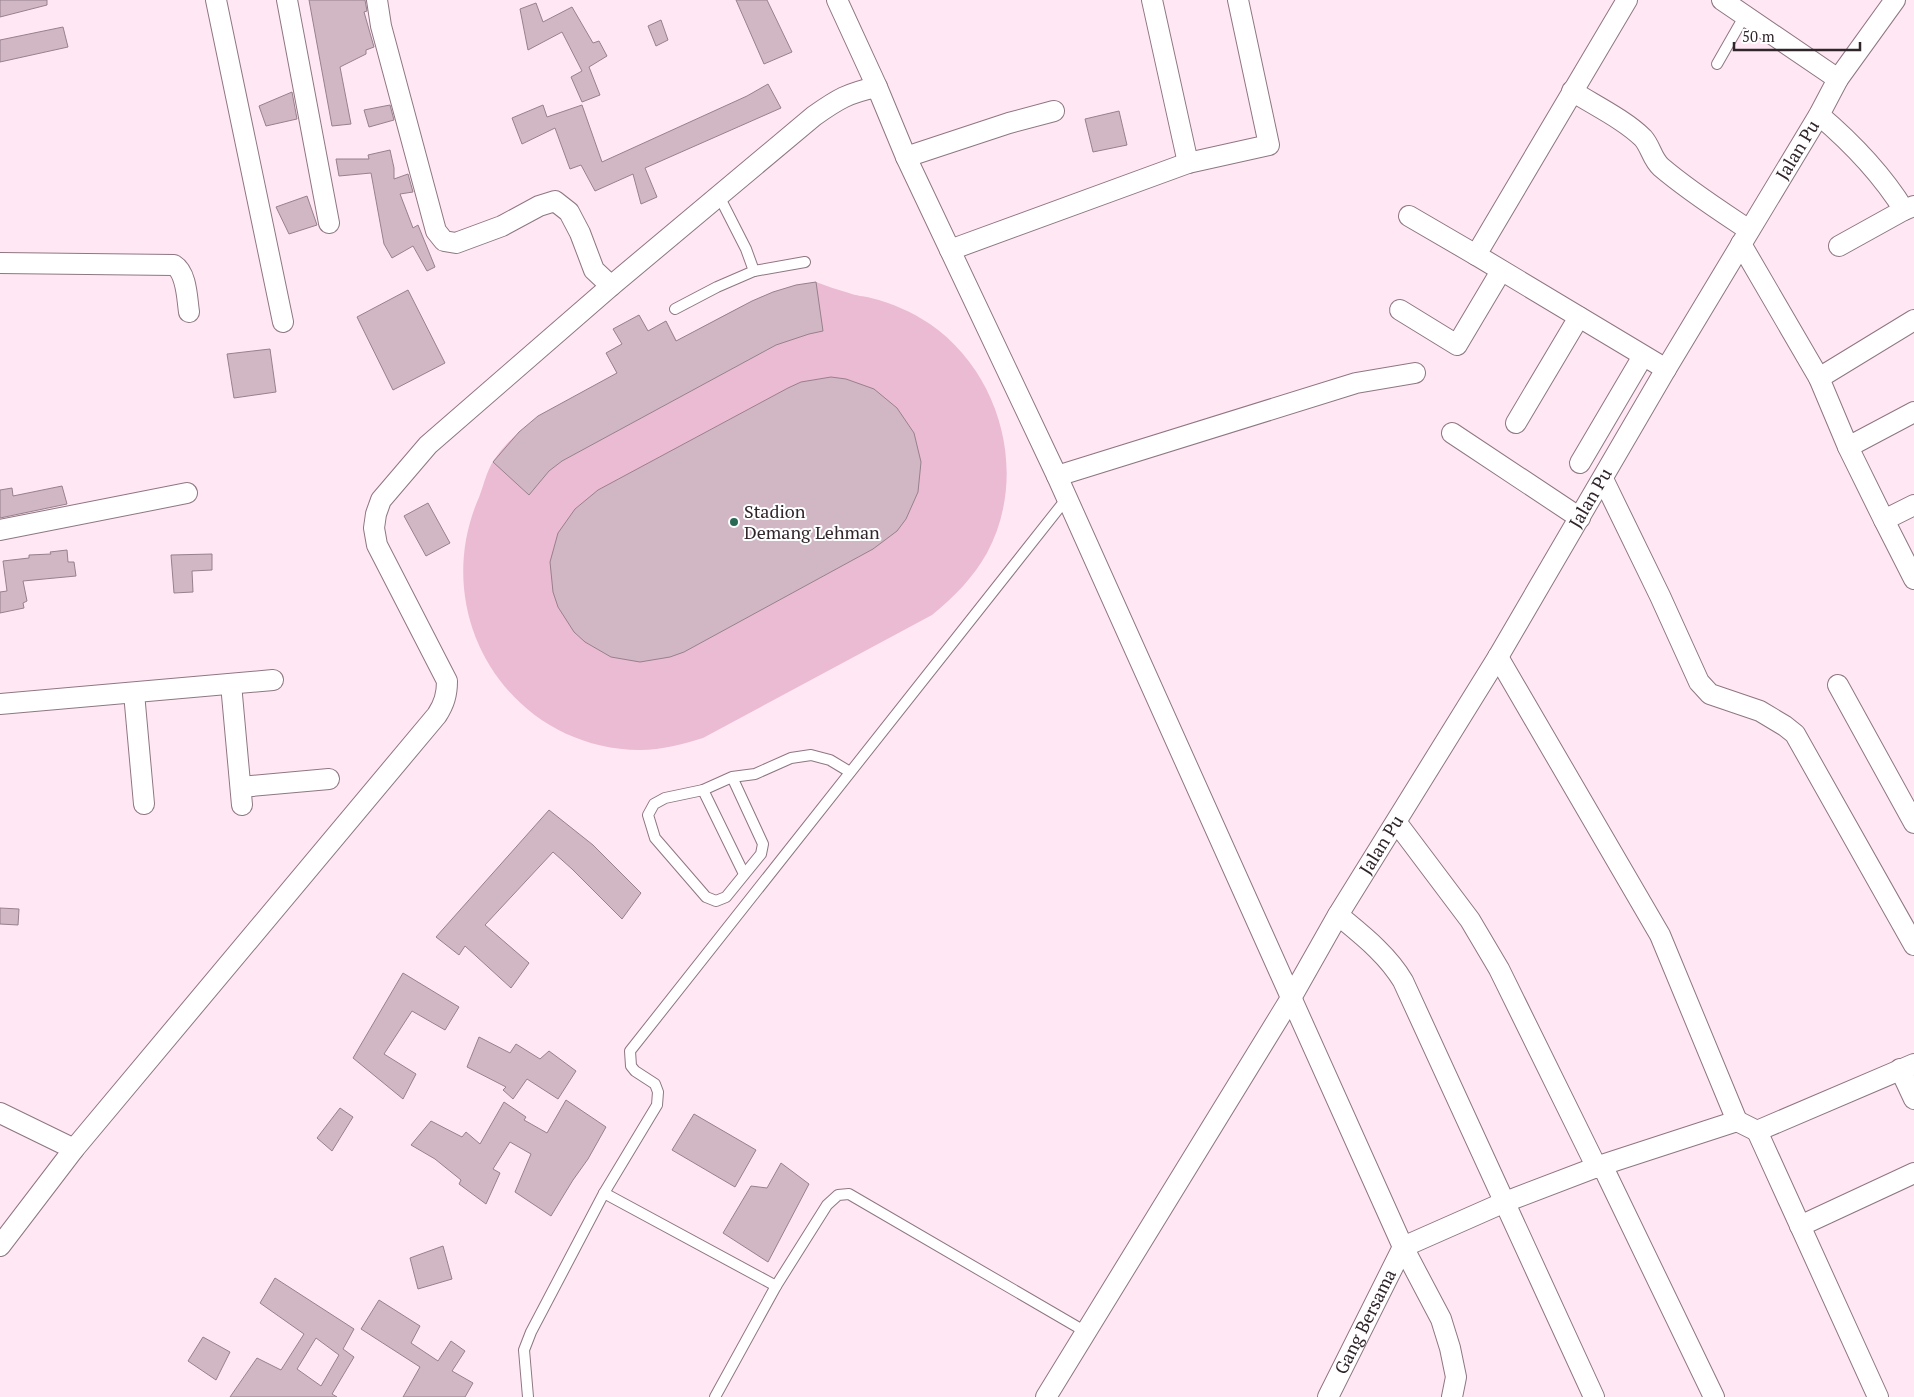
<svg xmlns="http://www.w3.org/2000/svg" width="1914" height="1397" viewBox="0 0 1914 1397" font-family="'PT Serif',serif">
  <style>
    .green { fill: #ebbbd4 }
    .building { fill: #d1b7c4; stroke: #98808c; fill-rule: evenodd }
    .lines { fill: none; stroke-linecap: round; stroke-linejoin: round }
    .service-casing { stroke: #8e7682; stroke-width: 12 }
    .minor-casing { stroke: #8e7682; stroke-width: 22 }
    .service { stroke: #fff; stroke-width: 10 }
    .minor { stroke: #fff; stroke-width: 20 }
    .poi-dot { fill: #286855; stroke: #fff; stroke-width: 2 }
    .labels { text-anchor: middle; stroke-width: 4; stroke-linejoin: round; paint-order: stroke }
    .street-label { font-size: 18px; fill: #2f252b; stroke: #fff }
    .poi-label { font-size: 18px; fill: #2f252b; stroke: #fff; text-anchor: start }
  </style>
  <rect width="100%" height="100%" fill="#ffe8f3"/>
  <path class="green" d="M816,282c11,4 22,8 33,11 7,3 15,3 22,5 21,5 41,14 59,26 71,49 99,151 57,229 -14,25 -33,44 -55,62l-229,123c-20,6 -41,12 -63,12 -128,-1 -211,-130 -163,-248 6,-13 9,-31 17,-42 7,-10 16,-21 26,-28 9,-7 21,-13 32,-19 21,-13 43,-26 65,-39l-11,-21 16,-9 -9,-15 26,-14 9,16 18,-10 11,20c46,-25 87,-51 139,-59z"/>
  <g class="building">
    <path d="M0,0h47v5l-47,12z"/>
    <path d="M309,0h56l2,11 -3,1 10,35 -8,3v4l-26,13 11,57 -19,2z"/>
    <path d="M736,0h31l25,52 -28,12z"/>
    <path d="M536,3l7,19 29,-15 21,36 6,-2 8,15 -18,11 11,28 -18,7 -11,-25 11,-6 -20,-39 -34,18 -8,-41z"/>
    <path d="M661,20l7,20 -12,6 -8,-20z"/>
    <path d="M63,27l5,20 -68,15v-22z"/>
    <path d="M768,84l13,24 -136,60 12,29 -16,7 -8,-30 -38,17 -14,-26 -11,4 -15,-41 -33,16 -10,-26 31,-13 4,12 35,-12 20,57 145,-66z"/>
    <path d="M292,92l5,27 -31,7 -7,-20z"/>
    <path d="M390,105l4,15 -25,7 -5,-17z"/>
    <path d="M1119,111l8,34 -34,7 -8,-33z"/>
    <path d="M390,150l4,18v11l14,-5 5,18 -13,2 13,34 5,-3 17,42 -8,4 -14,-25 -21,12 -8,-14 -13,-71 -32,3 -3,-17h33l-1,-4z"/>
    <path d="M307,196l10,29 -28,9 -13,-27z"/>
    <path d="M816,282l7,49 -14,3 -33,11 -214,116 -13,10 -20,24 -36,-33 26,-30 19,-16 79,-43 -11,-20 16,-9 -9,-15 26,-14 9,16 18,-10 10,20 76,-40 21,-9 23,-7z"/>
    <path d="M408,290l37,73 -52,27 -36,-73z"/>
    <path d="M270,349l6,43 -42,6 -7,-44z"/>
    <path d="M831,377l15,2 28,10 23,19 17,25 7,29 -3,30 -12,27 -9,12 -24,18 -189,103 -14,5 -30,5 -29,-5 -26,-15 -11,-10 -16,-25 -5,-15 -3,-30 8,-29 17,-24 23,-19 190,-102 13,-6z"/>
    <path d="M62,486l5,18 -67,14v-28l12,-2 1,8z"/>
    <path d="M428,503l22,40 -24,13 -22,-40z"/>
    <path d="M67,550l1,12h6l2,14 -53,5 4,20 -4,2 1,5 -24,5v-21l7,-1 -4,-30 26,-3v-3l22,-1 -1,-2z"/>
    <path d="M212,554v16l-20,1 1,21 -19,1 -3,-38z"/>
    <path d="M549,810l44,35 48,48 -19,26 -50,-50 -19,-17 -68,73 44,38 -18,25 -46,-42 -6,9 -23,-18z"/>
    <path d="M0,908l19,1 -1,16 -18,-1z"/>
    <path d="M403,973l56,34 -14,23 -33,-19 -28,43 32,20 -13,25 -50,-41z"/>
    <path d="M479,1037l31,16 6,-9 24,15 9,-8 27,20 -18,28 -31,-20 -14,20 -10,-9 3,-3 -39,-20z"/>
    <path d="M566,1100l40,27 -18,32 -15,21 -22,36 -36,-24 16,-38 -21,-12 -17,27 7,4 -14,31 -27,-20 2,-4 -26,-21 -24,-14 20,-24 31,16 4,-5 14,12 24,-42 22,15 -2,3 23,13z"/>
    <path d="M340,1108l13,9 -21,34 -15,-13z"/>
    <path d="M694,1114l62,36 -21,37 -63,-37z"/>
    <path d="M781,1163l28,21 -41,78 -45,-29 28,-47 16,2z"/>
    <path d="M443,1246l9,33 -34,10 -8,-31z"/>
    <path d="M275,1278l79,51 -11,20 11,8 -22,37 5,3h-107l27,-39 24,12 23,-36 -44,-31zM316,1338l23,17 -18,31 -24,-17z"/>
    <path d="M379,1300l41,26 -9,17 27,18 13,-20 14,10 -13,20 21,12 -8,14h-62l17,-30 -59,-38z"/>
    <path d="M203,1337l27,15 -14,28 -28,-19z"/>
  </g>
  <g class="lines">
    <defs>
      <g id="service">
        <path d="M1717,64l28,-49"/>
        <path d="M719,196l27,53 8,22"/>
        <path d="M675,309l42,-22 37,-16 51,-9"/>
        <path d="M732,777l31,67 -2,10 -35,43 -10,4 -10,-4 -51,-59 -7,-23 6,-11 11,-6 38,-8 29,-13 23,-3 36,-16 20,-3 19,5 20,12"/>
        <path d="M703,790l41,84"/>
        <path d="M604,1193l172,93"/>
        <path d="M528,1397l-4,-47 7,-18 73,-139 53,-88 1,-13 -3,-8 -20,-13 -4,-5 -1,-15 437,-553"/>
        <path d="M715,1397l61,-111 51,-81 11,-10 11,-1 237,138"/>
      </g>
      <g id="minor">
        <path d="M216,0l67,322"/>
        <path d="M287,0l42,223"/>
        <path d="M377,0l4,26 55,205 8,10 12,2 46,-17 37,-20 16,-5 14,11 11,21 14,37 17,16"/>
        <path d="M837,0l40,87 29,70 151,319 346,771 38,72 9,29 6,29 -4,20"/>
        <path d="M1152,0l36,163"/>
        <path d="M1627,0l-151,255 190,114"/>
        <path d="M1722,0l116,79"/>
        <path d="M1572,91c22,14 53,29 71,47 8,9 9,21 18,29 28,24 58,43 88,63"/>
        <path d="M1819,115c33,28 62,58 85,95l10,-4"/>
        <path d="M906,157l103,-34 45,-12"/>
        <path d="M1409,216l67,39"/>
        <path d="M1741,244l78,134 29,69 66,-35"/>
        <path d="M1839,246l65,-36"/>
        <path d="M950,250l238,-87 81,-18 -31,-145"/>
        <path d="M0,263l174,2c13,8 13,34 15,47"/>
        <path d="M1400,310l57,35 44,-74"/>
        <path d="M1819,378l95,-58"/>
        <path d="M1516,423l63,-106"/>
        <path d="M1452,433l128,85"/>
        <path d="M1848,447l36,73 30,-15"/>
        <path d="M1580,463l63,-107"/>
        <path d="M1057,476l299,-93 59,-10"/>
        <path d="M1603,479l57,117 39,86 11,12 50,17 25,15 10,8 119,211"/>
        <path d="M1884,520l30,59"/>
        <path d="M0,530l187,-37"/>
        <path d="M1498,657l162,278 77,186"/>
        <path d="M231,684l11,121"/>
        <path d="M1838,685l76,138"/>
        <path d="M134,693l10,111"/>
        <path d="M0,704l273,-24"/>
        <path d="M241,787l88,-8"/>
        <path d="M1397,823l73,97 29,49 98,199"/>
        <path d="M1338,915c24,20 49,39 65,66l191,416"/>
        <path d="M1900,1069l14,30"/>
        <path d="M0,1113l74,36"/>
        <path d="M1757,1131l121,266"/>
        <path d="M1602,1165l112,232"/>
        <path d="M1800,1226l114,-53"/>
        <path d="M0,1246l74,-97 363,-434c7,-11 10,-20 10,-34l-70,-136 -3,-17 2,-14 5,-14 47,-55 183,-159 203,-170c24,-17 34,-23 63,-29"/>
        <path d="M1403,1247l102,-45 97,-37 135,-44 20,10 157,-67"/>
        <path id="s1" d="M1046,1397l245,-399 47,-83 160,-258 168,-288 153,-254 19,-36 57,-79"/>
        <path id="s2" d="M1328,1397l75,-150"/>
      </g>
    </defs>
    <use href="#service" class="service-casing"/>
    <use href="#minor" class="minor-casing"/>
    <use href="#service" class="service"/>
    <use href="#minor" class="minor"/>
  </g>
  <circle class="poi-dot" cx="734" cy="522" r="5"/>
  <g class="labels">
    <g class="street-label">
      <text dy="6" stroke="none"><textPath href="#s1" startOffset="1456">Jalan Pu</textPath></text>
      <text dy="6" stroke="none"><textPath href="#s1" startOffset="1051">Jalan Pu</textPath></text>
      <text dy="6" stroke="none"><textPath href="#s1" startOffset="646">Jalan Pu</textPath></text>
      <text dy="6" stroke="none"><textPath href="#s2" startOffset="84">Gang Bersama</textPath></text>
    </g>
    <g class="poi-label">
      <text x="744" y="518">Stadion<tspan x="744" dy="21">Demang Lehman</tspan></text>
    </g>
  </g>
  <path d="M1734 42v8h126v-8" fill="none" stroke="#2f252b" stroke-width="2.5"/>
  <text x="1742" y="42" font-size="15" fill="#2f252b" stroke="#ffffff" stroke-width="4" paint-order="stroke">50 m</text>
</svg>
